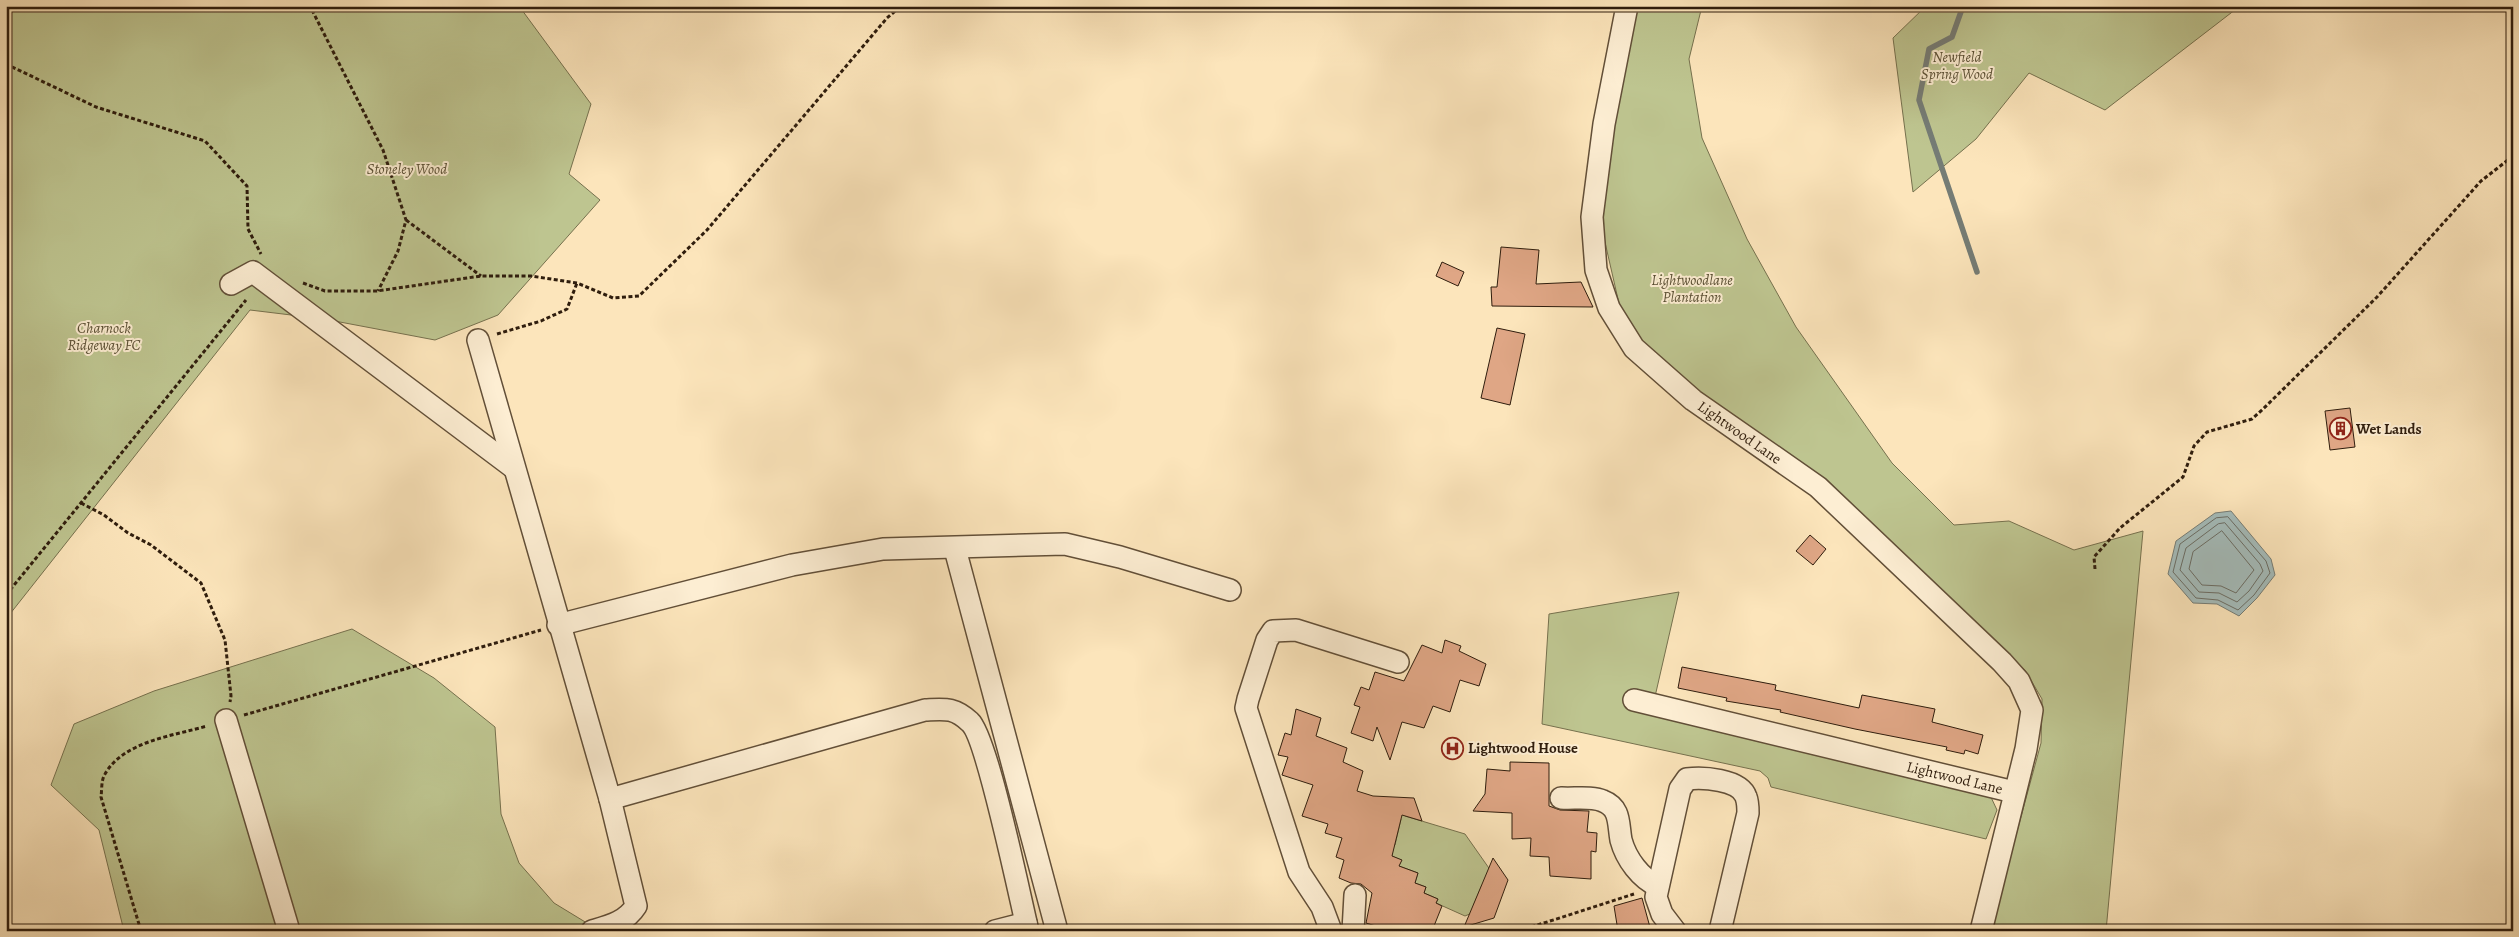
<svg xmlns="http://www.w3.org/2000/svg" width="2519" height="937" viewBox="0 0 2519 937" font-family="Alegreya,serif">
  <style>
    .green { fill: #bec590; stroke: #76714e }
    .water { fill: #a4bcbb; stroke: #757c75 }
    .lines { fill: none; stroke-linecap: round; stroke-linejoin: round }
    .shore { stroke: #6a6c64; stroke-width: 1 }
    .stream { stroke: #757c75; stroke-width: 5.5 }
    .building { fill: #dfa685; stroke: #2f1d0d }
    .minor-casing { stroke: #624f38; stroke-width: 24 }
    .path { stroke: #2f1d0d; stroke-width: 3; stroke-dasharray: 4 2.5; stroke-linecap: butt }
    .minor { stroke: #fdeed3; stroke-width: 21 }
    .labels { text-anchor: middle; stroke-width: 4; stroke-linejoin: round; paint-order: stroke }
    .park-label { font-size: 15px; font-style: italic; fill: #5a4f34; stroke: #fdeed3 }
    .poi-label { font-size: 15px; font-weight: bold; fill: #2f1d0d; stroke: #fdeed3; text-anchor: start }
    .street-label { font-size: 15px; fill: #2f1d0d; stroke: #fdeed3 }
  </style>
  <rect width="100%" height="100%" fill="#fce5bb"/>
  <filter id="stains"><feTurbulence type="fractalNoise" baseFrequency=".004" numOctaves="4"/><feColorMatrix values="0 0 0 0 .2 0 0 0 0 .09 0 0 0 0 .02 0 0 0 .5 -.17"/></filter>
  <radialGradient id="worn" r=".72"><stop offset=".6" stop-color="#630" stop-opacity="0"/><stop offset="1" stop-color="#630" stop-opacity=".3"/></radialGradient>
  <g class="green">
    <path d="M6,6h513l72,98 -22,70 31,26 -102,115 -63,25 -111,-21 -74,-9 -244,309z"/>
    <path d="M1636,6h66l-13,53 13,79 45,101 49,88 96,136 62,62 55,-4 65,29 69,-19 -37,400h-116l51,-188 1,-44 -17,-29 -191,-178 -174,-129 -37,-42 -24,-105 31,-193z"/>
    <path d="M1926,6h314l-135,104 -76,-37 -53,66 -63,53 -20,-154z"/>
    <path d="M1679,592l-25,109 335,92 8,17 -11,29 -215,-52 -3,-9 -8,-7 -218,-47 7,-110z"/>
    <path d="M352,629l82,49 61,49 6,87 18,49 35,40 46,28h-476l-25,-101 -48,-45 23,-61 80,-33z"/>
    <path d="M1401,807l4,9 60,18 33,47 -16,4 -8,19 12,3 -21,9 -29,-13 2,-4 -14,-6 2,-6 -11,-4 3,-10 -19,-7 2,-6 -22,-10 4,-9 12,4 6,-26 -23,-9z"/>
  </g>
  <path class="water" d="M2231,511l40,48 4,16 -18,23 -18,18 -22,-12 -24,-1 -25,-29 8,-33 39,-28z"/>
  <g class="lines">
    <g class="shore">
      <path d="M2228,517l38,44 4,12 -16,22 -16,15 -20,-10 -22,-2 -23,-26 7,-28 36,-26z"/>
      <path d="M2225,523l35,41 3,7 -14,20 -12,11 -18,-9 -20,-1 -19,-22 6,-22 32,-24z"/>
      <path d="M2222,531l32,39 -18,23 -15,-7 -19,-1 -13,-16 4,-17z"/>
    </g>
    <path class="stream" d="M1963,6l-11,31 -23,12 -10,51 58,172"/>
  </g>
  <g class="building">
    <path d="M1501,247l38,3 -3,34 45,-2 12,25 -101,-1 -1,-19h6z"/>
    <path d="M1442,262l22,10 -6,14 -22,-10z"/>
    <path d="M1497,328l28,6 -15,71 -29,-7z"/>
    <path d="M2350,408l5,39 -25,3 -5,-39z"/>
    <path d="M1810,535l16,14 -13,16 -17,-14z"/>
    <path d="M1445,640l16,6 -2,5 27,13 -7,22 -19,-6 -10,32 -17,-6 -9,22 -22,-6 -12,38 -13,-33 -4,14 -22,-8 9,-26 -6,-2 7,-18 8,3 6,-18 29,9 18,-36 20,8z"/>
    <path d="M1682,667l94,18 -1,5 84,18 3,-13 73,14 -3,13 51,13 -5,19 -13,-4 -1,4 -18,-4 1,-3 -92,-18 -75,-17 1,-2 -55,-9 1,-3 -49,-10z"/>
    <path d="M1296,709l25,9 -5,18 31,12 -4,14 20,9 -6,20 16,5 41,2 8,23 -20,-6 -10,41 10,4 -3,6 19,7 -3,10 11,4 -2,6 14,6 -2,4 6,3 -10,25h-40l-26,-8 6,-30 -11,-9 -10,-1 -12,-5 5,-18 -8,-3 6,-19 -17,-5 3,-9 -26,-8 11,-31 -31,-10 6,-18 -10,-2 7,-22 6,2z"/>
    <path d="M1510,762l39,1v43l11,4 29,1 -2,21 10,1 -1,19 -5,-1v28l-41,-3 -1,-19 -19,-1 1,-18 -19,1v-26l-39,-2 12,-17 2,-25 23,2z"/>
    <path d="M1493,858l15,22 -14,38 -30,9z"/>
    <path d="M1642,898l9,33h-33l-4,-25z"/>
  </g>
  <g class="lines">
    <defs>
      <g id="minor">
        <path id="s1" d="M1627,6l-23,118 -12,93 4,53 13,38 25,40 59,52 125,87 184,175 17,19 13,29 -6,39 -45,182"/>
        <path d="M231,284l22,-12 261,196"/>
        <path d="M478,340l132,459 26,107c-10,16 -27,20 -44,25"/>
        <path d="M955,549l102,382"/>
        <path d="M558,625l234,-60 91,-16 182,-5 55,13 110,33"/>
        <path id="s2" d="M1634,700l380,92"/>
        <path d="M226,720l63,211"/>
        <path d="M1561,798c12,1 31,-2 42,3 18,7 15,23 18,39 5,19 20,39 37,46"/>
        <path d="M610,799l315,-89c20,-1 29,-3 45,12 17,15 50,176 58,209"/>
        <path d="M995,931l31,-8"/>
        <path d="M1331,931l-9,-24 -23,-35 -53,-164 2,-9 19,-59 6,-9 23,-1 102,32"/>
        <path d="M1353,931l2,-36"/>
        <path d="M1675,931l-13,-17 -6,-17 24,-108 7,-10c15,-2 53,0 59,18 2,5 2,11 2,16l-28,118"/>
      </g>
    </defs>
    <use href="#minor" class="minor-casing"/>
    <g class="path">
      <path d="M307,6l5,4 71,140 23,70 -8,31 -20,40"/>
      <path d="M6,64l90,43 109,34 42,45 1,43 13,25"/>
      <path d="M406,220l75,56"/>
      <path d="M303,283l22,8h52l104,-15h50l46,7 36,15 26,-2 68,-66 180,-212 14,-12"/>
      <path d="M497,334l44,-13 26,-12 10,-26"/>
      <path d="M81,503l23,12 24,18 23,12 50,38 24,57 6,56 -1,6"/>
      <path d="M2095,569l-1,-12 26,-29 63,-51 11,-31 13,-14 45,-13 11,-10 114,-112 104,-116 32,-25"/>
      <path d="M6,595l240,-295"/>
      <path d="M244,715l297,-85"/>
      <path d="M141,931l-40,-134c1,-7 0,-17 4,-23 19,-33 68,-38 102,-48"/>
      <path d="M1519,931l115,-37"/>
    </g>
    <use href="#minor" class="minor"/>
  </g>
  <defs>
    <symbol id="building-ring" viewBox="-11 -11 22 22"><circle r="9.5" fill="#fdeed3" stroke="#8f2418" stroke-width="1.5"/><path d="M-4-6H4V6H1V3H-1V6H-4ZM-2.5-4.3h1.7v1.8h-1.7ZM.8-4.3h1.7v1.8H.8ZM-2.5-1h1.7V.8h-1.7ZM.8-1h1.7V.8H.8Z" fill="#8f2418"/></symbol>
    <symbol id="hospital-ring" viewBox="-11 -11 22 22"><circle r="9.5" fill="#fdeed3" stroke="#8f2418" stroke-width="1.5"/><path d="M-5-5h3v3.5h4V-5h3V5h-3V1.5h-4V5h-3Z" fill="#8f2418"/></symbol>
  </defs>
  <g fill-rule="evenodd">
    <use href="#building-ring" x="2328" y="416" width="25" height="25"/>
    <use href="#hospital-ring" x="1440" y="736" width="25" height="25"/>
  </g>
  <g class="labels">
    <g class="park-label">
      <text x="1957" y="62">Newfield<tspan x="1957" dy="17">Spring Wood</tspan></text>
      <text x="407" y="174">Stoneley Wood</text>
      <text x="1692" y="285">Lightwoodlane<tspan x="1692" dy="17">Plantation</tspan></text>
      <text x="104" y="333">Charnock<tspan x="104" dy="17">Ridgeway FC</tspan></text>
    </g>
    <g class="poi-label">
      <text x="2356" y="434">Wet Lands</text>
      <text x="1468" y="753">Lightwood House</text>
    </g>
    <g class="street-label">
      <text dy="5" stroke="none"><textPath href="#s1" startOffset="490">Lightwood Lane</textPath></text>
      <text dy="5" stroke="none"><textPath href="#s2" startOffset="330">Lightwood Lane</textPath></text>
    </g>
  </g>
  <rect width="2519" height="937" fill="none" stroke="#fce5bb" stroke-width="25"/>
  <rect x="8" y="8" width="2504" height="922" fill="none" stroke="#2f1d0d" stroke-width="2.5"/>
  <rect x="12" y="12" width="2494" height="912" fill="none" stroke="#2f1d0d"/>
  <rect width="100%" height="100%" filter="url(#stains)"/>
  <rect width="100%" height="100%" fill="url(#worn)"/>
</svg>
